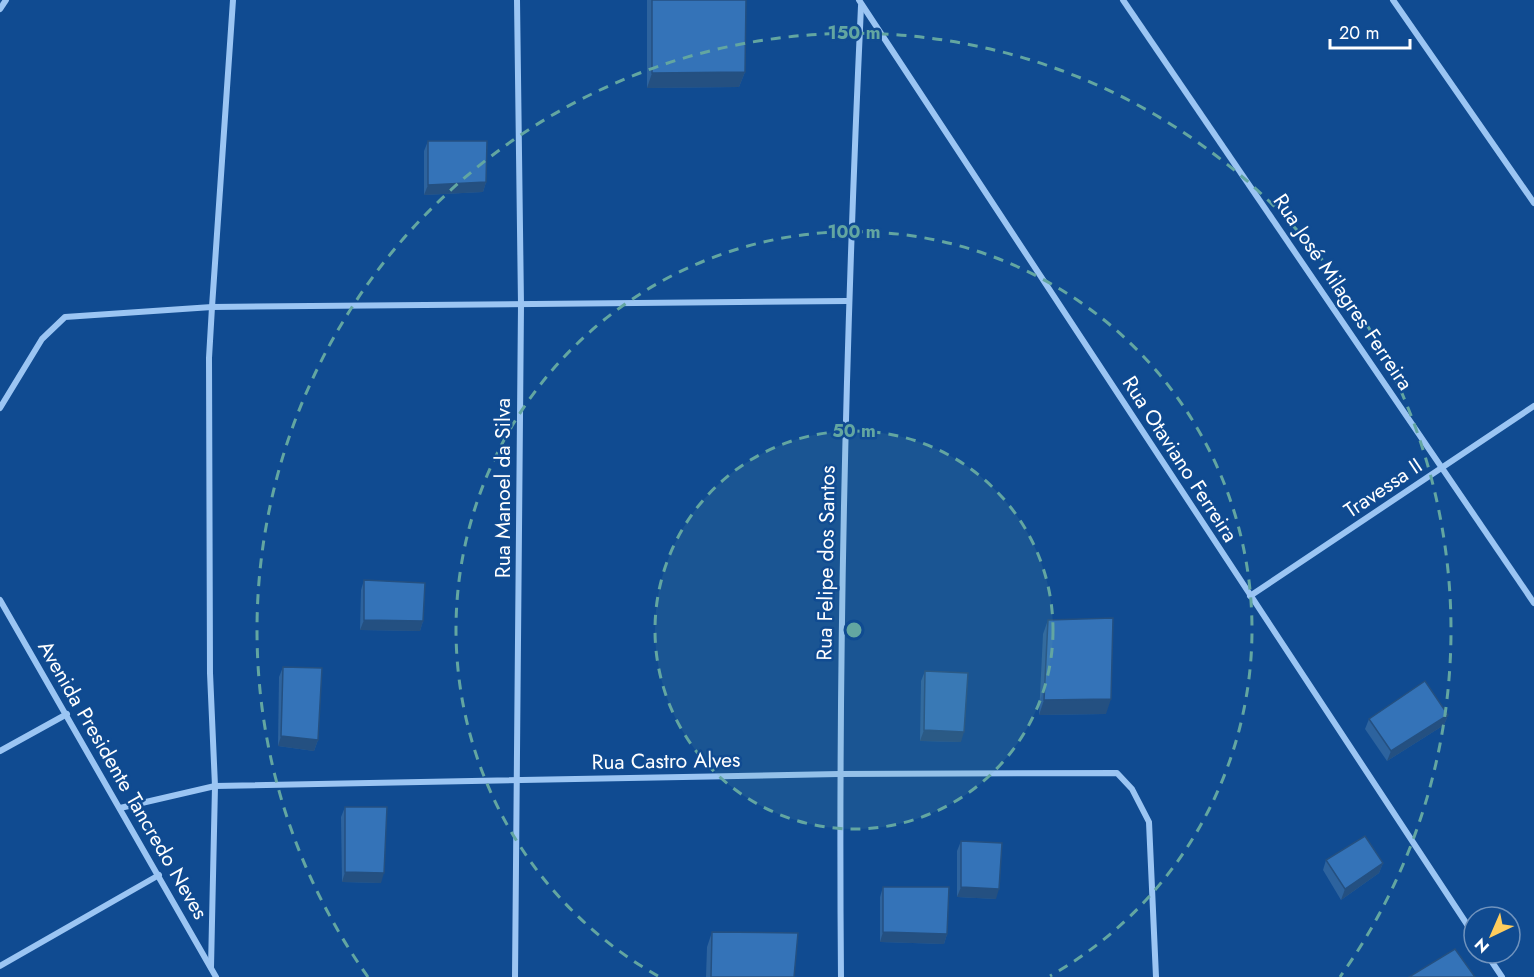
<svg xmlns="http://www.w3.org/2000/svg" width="1534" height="977" viewBox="0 0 1534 977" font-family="Jost,sans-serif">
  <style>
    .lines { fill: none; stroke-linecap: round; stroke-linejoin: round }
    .minor { stroke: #9bc5f3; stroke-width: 6 }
    .wall { fill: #2d639e }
    .shaded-wall { fill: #245081 }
    .building { fill: #3473b8; stroke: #245081; stroke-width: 1.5 }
    .ring { fill: none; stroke: #63a6a1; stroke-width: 3; stroke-dasharray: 10 8 }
    .labels { text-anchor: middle; stroke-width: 5; stroke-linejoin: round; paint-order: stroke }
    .street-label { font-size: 21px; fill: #fff; stroke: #104b91 }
    .centre { fill: #63a6a1; stroke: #104b91; stroke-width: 3 }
    .ring-label { font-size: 18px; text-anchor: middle; font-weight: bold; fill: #63a6a1; stroke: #104b91; stroke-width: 5; stroke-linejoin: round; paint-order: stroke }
  </style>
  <rect width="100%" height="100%" fill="#104b91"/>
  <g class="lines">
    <g class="minor">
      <path d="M233,0l-21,307 635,-6"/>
      <path d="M859,0l615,935"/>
      <path d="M1123,0l411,603"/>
      <path d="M1393,0l141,203"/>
      <path d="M0,9l6,-9"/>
      <path d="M0,408l42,-69 23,-22 147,-10 -3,51 1,315 5,113 -4,181"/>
      <path d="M1250,596l284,-190"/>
      <path d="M0,600l216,377"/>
      <path d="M0,751l67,-37"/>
      <path d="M120,808l95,-22 624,-12 278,-1 15,16 17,33 7,155"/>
      <path d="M1486,953l16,24"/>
      <path d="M0,966l159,-91"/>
      <path d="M515,977l6,-672 -4,-305"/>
      <path d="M841,977c-3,-324 5,-647 20,-971"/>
    </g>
  </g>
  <g class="wall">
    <path d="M647,0h99l-1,72 -6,15 -92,1z"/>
    <path d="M428,141l58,41 -3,10 -59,3v-44z"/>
    <path d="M364,580l59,41 -3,10 -60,-1 1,-40z"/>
    <path d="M1048,620l58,94 -67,1 4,-81z"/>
    <path d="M283,667l35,73 -4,11 -36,-5 1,-69z"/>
    <path d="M925,671l36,71 -41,-1 1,-60z"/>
    <path d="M1448,715l-4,10 -57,36 -22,-32 4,-10z"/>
    <path d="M345,807l36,76 -39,-1 -1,-65z"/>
    <path d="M961,841l35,58 -39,-2v-46z"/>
    <path d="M1326,860l57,3 -4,10 -38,27 -18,-30z"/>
    <path d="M883,887l64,47 -3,10 -64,-2v-45z"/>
    <path d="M712,932l82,45h-88l1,-30z"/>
  </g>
  <g class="shaded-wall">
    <path d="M745,72l-6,15 -92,1 5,-15z"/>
    <path d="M486,182l-3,10 -59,3 4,-10z"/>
    <path d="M364,620l59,1 -3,10 -60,-1z"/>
    <path d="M1111,699l-5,15 -67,1 5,-15z"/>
    <path d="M1448,715l-4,10 -57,36 4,-10z"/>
    <path d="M924,730l40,2 -3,10 -41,-1z"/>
    <path d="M281,736l37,4 -4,11 -36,-5z"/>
    <path d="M1383,863l-4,10 -38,27 4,-11z"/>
    <path d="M345,872l39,1 -3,10 -39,-1z"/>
    <path d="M961,887l38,2 -3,10 -39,-2z"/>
    <path d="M883,932l64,2 -3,10 -64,-2z"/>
  </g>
  <g class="building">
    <path d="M652,0h94l-1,72 -93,1z"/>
    <path d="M428,141h59l-1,41 -58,3z"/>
    <path d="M364,580l61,3 -2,38 -59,-1z"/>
    <path d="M1113,618l-2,81 -67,1 4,-80z"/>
    <path d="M283,667l39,1 -4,72 -37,-4z"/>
    <path d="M925,671l43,2 -4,59 -40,-2z"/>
    <path d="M1425,681l23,34 -57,36 -22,-32z"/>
    <path d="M345,807h42l-3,66 -39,-1z"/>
    <path d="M1365,836l18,27 -38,26 -19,-29z"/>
    <path d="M961,841l41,2 -3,46 -38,-2z"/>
    <path d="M883,887h66l-2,47 -64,-2z"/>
    <path d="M712,932l86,1 -4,44h-83z"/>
    <path d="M1455,949l20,28h-66z"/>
  </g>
  <circle cx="854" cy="630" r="199" fill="#63a6a1" fill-opacity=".12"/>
  <g class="ring">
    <circle cx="854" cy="630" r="199"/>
    <path d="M658 976A398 398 0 1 1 1050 976"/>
    <path d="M368 977A597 597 0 1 1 1340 977"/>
  </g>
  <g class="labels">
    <g class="street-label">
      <text transform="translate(1343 292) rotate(56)" y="7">Rua José Milagres Ferreira</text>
      <text transform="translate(1180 459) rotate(57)" y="7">Rua Otaviano Ferreira</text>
      <text transform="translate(503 488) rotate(-90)" y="7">Rua Manoel da Silva</text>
      <text transform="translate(1383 488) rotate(-34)" y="7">Travessa II</text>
      <text transform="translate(826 563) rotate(-89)" y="7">Rua Felipe dos Santos</text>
      <text transform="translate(666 761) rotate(-1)" y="7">Rua Castro Alves</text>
      <text transform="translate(123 780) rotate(60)" y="7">Avenida Presidente Tancredo Neves</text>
    </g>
  </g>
  <circle cx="854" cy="630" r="9" class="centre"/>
  <g class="ring-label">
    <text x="854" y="39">150 m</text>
    <text x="854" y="238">100 m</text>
    <text x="854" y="437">50 m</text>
  </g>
  <g transform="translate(1492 935) rotate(224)"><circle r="28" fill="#104b91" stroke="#7093bd" stroke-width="1.5"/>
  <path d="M0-4.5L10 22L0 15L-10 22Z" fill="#ffcd5d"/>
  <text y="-9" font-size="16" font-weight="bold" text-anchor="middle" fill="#ffffff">N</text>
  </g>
  <path d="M1330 39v9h80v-9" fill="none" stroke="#ffffff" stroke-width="3"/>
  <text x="1339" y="39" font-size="18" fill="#ffffff" stroke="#104b91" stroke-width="4.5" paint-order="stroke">20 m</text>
</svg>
